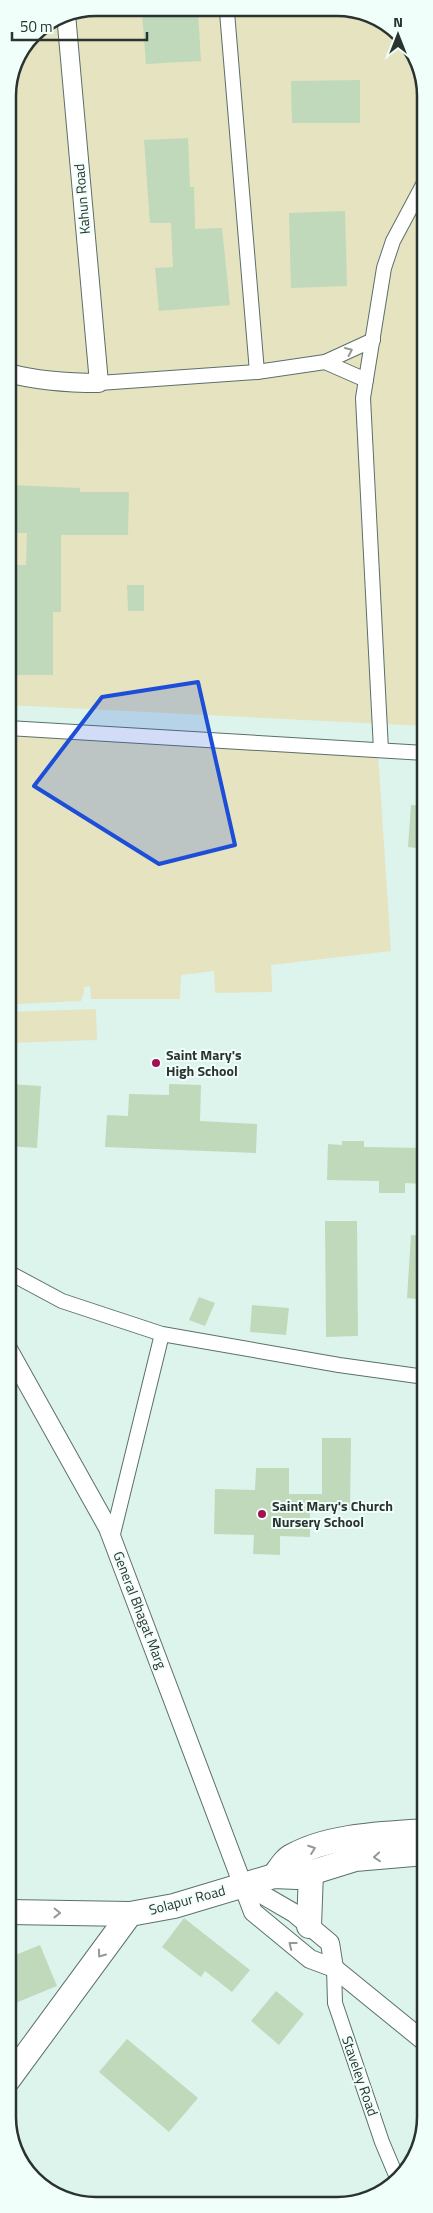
<svg xmlns="http://www.w3.org/2000/svg" width="433" height="2213" viewBox="0 0 433 2213" font-family="'Titillium Web',sans-serif">
  <style>
    .green { fill: #e5e3c0 }
    .building { fill: #c0d9ba }
    .lines { fill: none; stroke-linecap: round; stroke-linejoin: round }
    .minor-casing { stroke: #5b7069; stroke-width: 16 }
    .tertiary-casing { stroke: #5b7069; stroke-width: 20 }
    .trunk-casing { stroke: #5b7069; stroke-width: 26 }
    .minor { stroke: #fff; stroke-width: 14 }
    .tertiary { stroke: #fff; stroke-width: 18 }
    .trunk { stroke: #fff; stroke-width: 24 }
    .oneway { stroke: #949998 }
    .marked { fill: #1d4ed8; fill-opacity: 0.2; stroke: #1d4ed8; stroke-width: 4; stroke-linejoin: round }
    .poi-dot { fill: #a31153; stroke: #f1fffa; stroke-width: 2 }
    .labels { text-anchor: middle; stroke-width: 4; stroke-linejoin: round; paint-order: stroke }
    .street-label { font-size: 14px; fill: #2a3330; stroke: #f1fffa }
    .poi-label { font-size: 14px; font-weight: bold; fill: #2a3330; stroke: #f1fffa; text-anchor: start }
    .rim { fill: none; stroke: #2a3330; stroke-width: 2.5 }
  </style>
  <rect width="100%" height="100%" fill="#dcf4ec"/>
  <g class="green">
    <path d="M359,10l44,28 22,47v641l-417,-21v-614l26,-58 29,-19z"/>
    <path d="M8,735l370,19 13,197 -120,14 1,27 -57,1 -1,-22 -33,4 -1,24h-89l-1,-13 -6,1v6l-3,8 -65,3 -1,-22 -7,-9 2,34h-2z"/>
    <path d="M96,1009l1,31 -89,3v-31z"/>
  </g>
  <g class="building">
    <path d="M198,12l3,49 -55,3 -4,-51z"/>
    <path d="M360,80v43h-68l-1,-42z"/>
    <path d="M188,138l2,49h4l1,42 27,-1 8,77 -71,6 -4,-43 18,-1 -2,-44h-21l-6,-83z"/>
    <path d="M345,211l2,75 -56,2 -2,-75z"/>
    <path d="M9,485l71,3v4h49l-1,43h-67v77h-8v63h-45v-59h3v-51h15l1,-32h-19z"/>
    <path d="M127,585h17v26h-16z"/>
    <path d="M411,805l14,1v43l-17,-2z"/>
    <path d="M8,1084l33,2 -4,62 -29,-2z"/>
    <path d="M169,1084l32,1 -1,36 57,3 -1,29 -151,-6 2,-32 21,1 1,-22 40,1z"/>
    <path d="M342,1141h22v6l61,1 -1,36 -19,-1v10h-26v-12l-52,-1 1,-36 14,1z"/>
    <path d="M325,1221h32l1,115 -32,1z"/>
    <path d="M411,1235l14,1v64l-18,-2z"/>
    <path d="M199,1297l16,6 -10,23 -16,-6z"/>
    <path d="M252,1305l37,3 -3,27 -36,-3z"/>
    <path d="M322,1438h29l-1,72h-40v27l-30,-1v19l-27,-1 1,-19 -40,-1 1,-45 40,1 1,-22h33v26h33z"/>
    <path d="M184,1918l66,52 -18,22 -27,-21 -4,6 -39,-30z"/>
    <path d="M40,1945l17,41 -49,20v-48z"/>
    <path d="M276,1991l28,23 -25,31 -28,-24z"/>
    <path d="M127,2039l71,59 -29,34 -70,-60z"/>
  </g>
  <g class="lines">
    <defs>
      <g id="minor">
        <path d="M227,12l30,360"/>
        <path d="M325,362l41,18"/>
        <path d="M99,383l158,-11 68,-10 48,-22"/>
        <path d="M8,728l417,25"/>
        <path d="M381,750l-18,-352 21,-130 9,-27 32,-60"/>
        <path d="M8,1272l54,29 100,33 177,31 86,12"/>
        <path d="M112,1538l50,-204"/>
        <path d="M334,1968l1,35 47,139 16,38"/>
      </g>
      <g id="tertiary">
        <path d="M8,373c30,8 60,10 91,10l-33,-369"/>
        <path d="M8,1349l100,179 145,384 57,47 24,9 91,74"/>
        <path d="M244,1884l50,29 36,30 4,25"/>
      </g>
      <g id="trunk">
        <path d="M274,1876c5,-6 11,-17 18,-20 38,-21 91,-22 133,-25"/>
        <path d="M8,1912l122,2 44,-8 100,-30 23,1 58,-18 70,-6"/>
        <path d="M309,1926l2,-54"/>
        <path d="M8,2080l122,-166"/>
      </g>
    </defs>
    <use href="#minor" class="minor-casing"/>
    <use href="#tertiary" class="tertiary-casing"/>
    <use href="#trunk" class="trunk-casing"/>
    <use href="#minor" class="minor"/>
    <use href="#tertiary" class="tertiary"/>
    <use href="#trunk" class="trunk"/>
  </g>
  <defs><path id="oneway-chevron" d="M-2-3.5L2.5 0L-2 3.5" fill="none" stroke-width="1.6" stroke-linecap="round" stroke-linejoin="round" transform="scale(1.25)"/></defs>
  <g class="oneway">
    <use href="#oneway-chevron" transform="translate(349 351) rotate(-25)"/>
    <use href="#oneway-chevron" transform="translate(312 1849) rotate(-20)"/>
    <use href="#oneway-chevron" transform="translate(377 1857) rotate(175)"/>
    <use href="#oneway-chevron" transform="translate(57 1913) rotate(1)"/>
    <use href="#oneway-chevron" transform="translate(292 1945) rotate(-142)"/>
    <use href="#oneway-chevron" transform="translate(101 1954) rotate(126)"/>
  </g>
  <path class="marked" d="M198,682l37,163 -76,19 -125,-78 68,-89z"/>
  <g class="poi-dot">
    <circle cx="156" cy="1063" r="5"/>
    <circle cx="262" cy="1514" r="5"/>
  </g>
  <g class="labels">
    <g class="street-label">
      <text transform="translate(82 199) rotate(-95)" y="5">Kahun Road</text>
      <text transform="translate(140 1610) rotate(69)" y="5">General Bhagat Marg</text>
      <text transform="translate(187 1900) rotate(-15)" y="5">Solapur Road</text>
      <text transform="translate(360 2076) rotate(71)" y="5">Staveley Road</text>
    </g>
    <g class="poi-label">
      <text x="166" y="1060">Saint Mary's<tspan x="166" dy="16">High School</tspan></text>
      <text x="272" y="1511">Saint Mary's Church<tspan x="272" dy="16">Nursery School</tspan></text>
    </g>
  </g>
  <path d="M0 0H433V2213H0ZM96 16H337A80 80 0 0 1 417 96V2117A80 80 0 0 1 337 2197H96A80 80 0 0 1 16 2117V96A80 80 0 0 1 96 16Z" fill="#f1fffa" fill-rule="evenodd"/>
  <path class="rim" d="M96 16H337A80 80 0 0 1 417 96V2117A80 80 0 0 1 337 2197H96A80 80 0 0 1 16 2117V96A80 80 0 0 1 96 16Z"/>
  <g transform="translate(398 35)" stroke="#f1fffa" stroke-width="4" paint-order="stroke">
  <path d="M0-4L9 19L0 12L-9 19Z" fill="#2a3330"/>
  <text y="-8" font-size="14" font-weight="bold" text-anchor="middle" fill="#2a3330">N</text>
  </g>
  <path d="M12 32v8h135v-8" fill="none" stroke="#2a3330" stroke-width="2.5"/>
  <text x="20" y="32" font-size="15" fill="#2a3330" stroke="#f1fffa" stroke-width="4" paint-order="stroke">50 m</text>
</svg>
